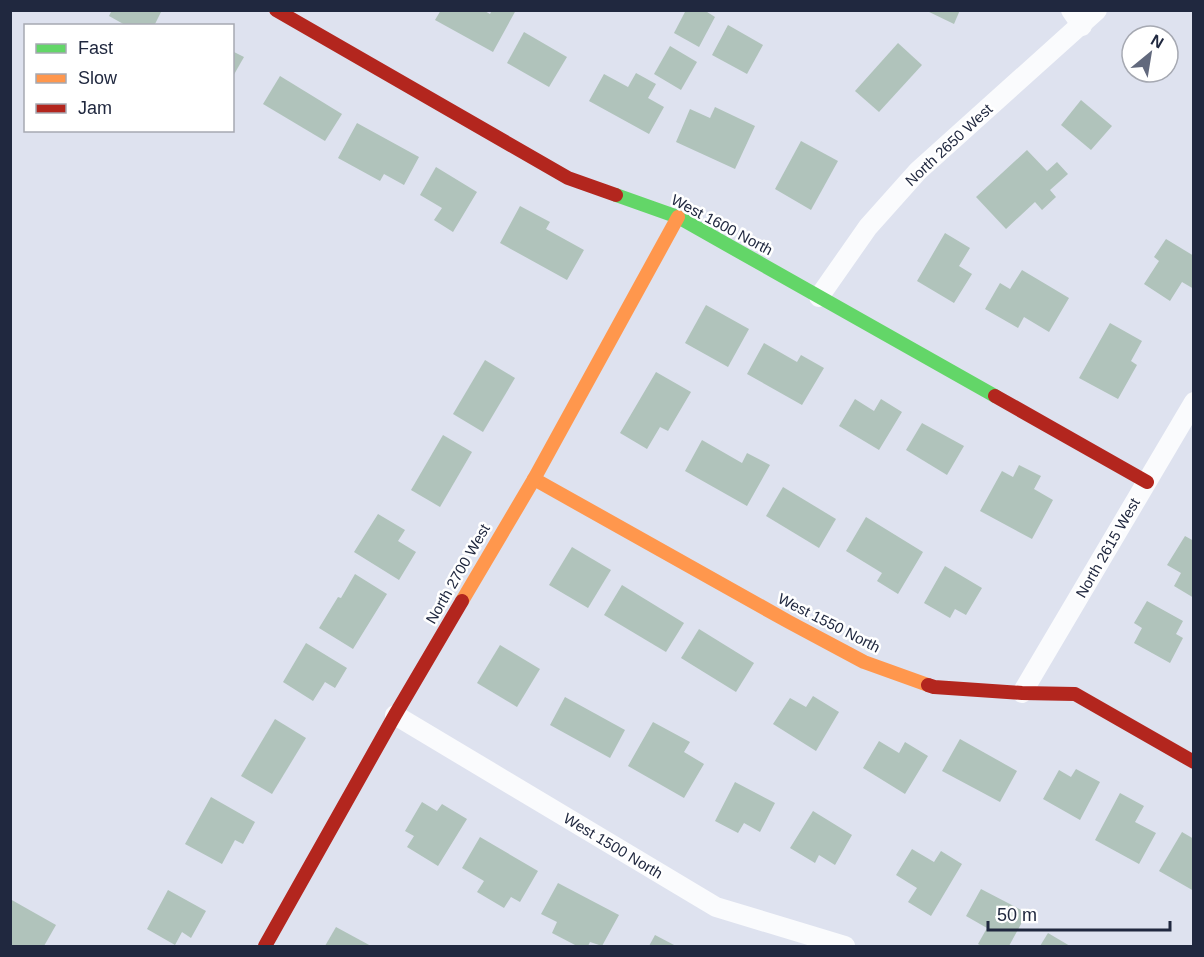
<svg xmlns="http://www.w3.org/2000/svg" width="1204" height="957" viewBox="0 0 1204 957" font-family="Helvetica,sans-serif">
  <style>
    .building { fill: #b0c3bb }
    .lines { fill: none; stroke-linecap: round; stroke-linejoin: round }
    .street { stroke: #fafbfd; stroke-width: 20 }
    .fast { stroke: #63d668; stroke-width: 14 }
    .slow { stroke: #ff974d; stroke-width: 14 }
    .jam { stroke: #b3261e; stroke-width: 14 }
    .labels { text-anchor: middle; stroke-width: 5; stroke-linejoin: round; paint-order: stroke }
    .street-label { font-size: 15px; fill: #20283f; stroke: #fff }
  </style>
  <rect width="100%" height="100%" fill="#dee2ef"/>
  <g class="building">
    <path d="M112,10h50l-8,16h-27l-18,-10z"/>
    <path d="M441,10h42l7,4 2,-4h24l-23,42 -58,-32z"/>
    <path d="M686,10h18l11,7 -16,30 -25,-14z"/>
    <path d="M925,10h35l-6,14z"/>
    <path d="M728,25l35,20 -16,29 -35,-19z"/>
    <path d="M524,32l43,25 -18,30 -42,-24z"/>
    <path d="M898,43l24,22 -43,47 -24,-21z"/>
    <path d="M670,46l27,16 -16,28 -27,-16z"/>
    <path d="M232,51l12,6 -12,21z"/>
    <path d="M636,73l20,11 -8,14 16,9 -15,27 -60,-33 15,-27 24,13z"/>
    <path d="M280,76l62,38 -17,27 -62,-37z"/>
    <path d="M1081,100l31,26 -21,24 -30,-25z"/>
    <path d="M715,107l40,19 -20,43 -59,-27 14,-33 20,9z"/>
    <path d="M357,123l62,34 -15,28 -20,-11 -4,7 -42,-23z"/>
    <path d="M801,141l37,20 -27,49 -36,-21z"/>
    <path d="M1027,150l20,21 10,-9 11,12 -18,16 6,7 -14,13 -7,-8 -29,27 -30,-32z"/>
    <path d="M436,167l41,25 -24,40 -19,-12 8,-12 -22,-13z"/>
    <path d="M520,206l30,16 -4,7 38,21 -17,30 -67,-37z"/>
    <path d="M945,233l25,15 -11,18 13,8 -18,29 -37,-22z"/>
    <path d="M1166,239l28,17v33l-12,-7 -12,19 -26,-17 15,-23 -5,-4z"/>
    <path d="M1022,270l47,28 -20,34 -25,-15 -6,11 -33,-19 15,-26 10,6z"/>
    <path d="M706,305l43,24 -21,38 -43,-24z"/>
    <path d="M1110,323l32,18 -11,20 6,4 -19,34 -39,-21z"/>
    <path d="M764,343l33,19 4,-7 23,13 -22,37 -55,-31z"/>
    <path d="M485,360l30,18 -32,54 -30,-18z"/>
    <path d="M656,372l35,20 -23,39 -8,-4 -13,22 -27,-16z"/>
    <path d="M855,399l19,12 7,-12 21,13 -23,38 -40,-24z"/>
    <path d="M922,423l42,23 -17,29 -41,-25z"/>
    <path d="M443,435l29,17 -32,55 -29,-17z"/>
    <path d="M702,440l40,23 5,-10 23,12 -23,41 -62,-35z"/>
    <path d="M1019,465l22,11 -7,13 19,11 -21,39 -52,-28 22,-40 11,6z"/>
    <path d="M783,487l53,32 -17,29 -53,-32z"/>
    <path d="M378,514l27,16 -7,11 18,11 -17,28 -45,-28z"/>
    <path d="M866,517l57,35 -25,42 -21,-13 5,-8 -36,-22z"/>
    <path d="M1185,536l9,5v57l-20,-12 7,-13 -14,-8z"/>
    <path d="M572,547l39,23 -23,38 -39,-23z"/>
    <path d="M945,566l37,22 -16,27 -11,-6 -5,9 -26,-15z"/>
    <path d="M355,574l32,20 -34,55 -34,-21 19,-31 3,1z"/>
    <path d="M622,585l62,38 -18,29 -62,-37z"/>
    <path d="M1147,601l36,20 -7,13 7,4 -13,25 -36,-20 8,-15 -8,-5z"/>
    <path d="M699,629l55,34 -18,29 -55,-34z"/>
    <path d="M306,643l41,25 -12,20 -10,-6 -12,19 -30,-19z"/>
    <path d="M500,645l40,24 -23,38 -40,-24z"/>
    <path d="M813,696l26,16 -23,39 -43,-27 17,-26 16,9z"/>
    <path d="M565,697l60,33 -15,28 -60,-33z"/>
    <path d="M275,719l31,19 -34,56 -31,-18z"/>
    <path d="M653,722l37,20 -6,10 20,12 -20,34 -56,-32z"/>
    <path d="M960,739l57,32 -17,31 -58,-31z"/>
    <path d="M879,741l20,12 6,-11 23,14 -23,38 -42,-26z"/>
    <path d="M1076,769l24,13 -20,38 -37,-21 16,-29 12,7z"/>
    <path d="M735,782l40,21 -15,29 -16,-9 -6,10 -23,-12z"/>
    <path d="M1120,793l24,13 -9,16 21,11 -17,31 -44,-24z"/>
    <path d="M211,797l44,25 -12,22 -8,-4 -13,24 -37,-20z"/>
    <path d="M422,802l15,9 5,-7 25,15 -29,47 -31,-19 7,-11 -9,-5z"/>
    <path d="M813,811l39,24 -17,30 -16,-10 -4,8 -25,-15z"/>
    <path d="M1182,832l12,7v52l-35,-20z"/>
    <path d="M480,837l58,34 -18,31 -9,-5 -7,11 -27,-16 7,-11 -22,-13z"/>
    <path d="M912,849l22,13 7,-11 21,13 -31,52 -23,-14 9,-14 -21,-13z"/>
    <path d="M558,883l61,32 -17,31 -12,-4 -2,4h-11l-25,-13 5,-11 -16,-8z"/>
    <path d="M981,889l46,24 -18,33h-27l-4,-2 9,-16 -21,-12z"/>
    <path d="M168,890l38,21 -15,27 -9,-6 -7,13 -28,-16z"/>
    <path d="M10,899l46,26 -12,21h-31l-3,-1z"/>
    <path d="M336,927l35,19h-46z"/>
    <path d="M1048,933l22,13h-30z"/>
    <path d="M655,935l21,11h-27z"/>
  </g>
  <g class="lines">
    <g class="street">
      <path d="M1071,10l11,16"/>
      <path d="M819,297l49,-70 50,-56 179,-161"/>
      <path d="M1022,693l172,-291"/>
      <path d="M395,715l321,192 129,39"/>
    </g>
    <path class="fast" d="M616,195l62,22 317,179"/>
    <g class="slow">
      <path d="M534,479l255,143 75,40 64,23"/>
      <path d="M462,601l72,-122 144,-262"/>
    </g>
    <g class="jam">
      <path d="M276,10l292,168 48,17"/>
      <path d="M995,396l152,86"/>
      <path d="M928,685l6,2 88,6 53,1 119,68"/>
      <path d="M265,946l130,-231 67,-114"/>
    </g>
  </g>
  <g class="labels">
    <g class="street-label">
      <text transform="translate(949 145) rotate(-43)" y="5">North 2650 West</text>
      <text transform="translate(722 225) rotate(28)" y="5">West 1600 North</text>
      <text transform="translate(1108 548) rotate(-60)" y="5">North 2615 West</text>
      <text transform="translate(458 574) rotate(-60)" y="5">North 2700 West</text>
      <text transform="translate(829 623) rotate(27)" y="5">West 1550 North</text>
      <text transform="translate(613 846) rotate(31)" y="5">West 1500 North</text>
    </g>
  </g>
  <rect width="1204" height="957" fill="none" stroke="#20283f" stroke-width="24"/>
  <rect x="24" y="24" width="210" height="108" fill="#ffffff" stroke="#a6a9b2" stroke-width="1.5"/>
  <rect x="36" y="44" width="30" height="9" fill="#63d668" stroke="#a6a9b2" stroke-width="1.5"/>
  <text x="78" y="54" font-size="18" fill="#20283f">Fast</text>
  <rect x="36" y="74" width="30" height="9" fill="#ff974d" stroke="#a6a9b2" stroke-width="1.5"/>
  <text x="78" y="84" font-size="18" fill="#20283f">Slow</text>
  <rect x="36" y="104" width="30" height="9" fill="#b3261e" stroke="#a6a9b2" stroke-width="1.5"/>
  <text x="78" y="114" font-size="18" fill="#20283f">Jam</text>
  <g transform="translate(1150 54) rotate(30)"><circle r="28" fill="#ffffff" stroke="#a6a9b2" stroke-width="1.5"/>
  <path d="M0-4.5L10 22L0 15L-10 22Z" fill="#62697d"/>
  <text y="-9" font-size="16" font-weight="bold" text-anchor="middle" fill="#20283f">N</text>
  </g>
  <path d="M988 921v9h182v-9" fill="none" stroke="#20283f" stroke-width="3"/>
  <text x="997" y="921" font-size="18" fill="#20283f" stroke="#ffffff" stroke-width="4.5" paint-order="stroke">50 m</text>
</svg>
